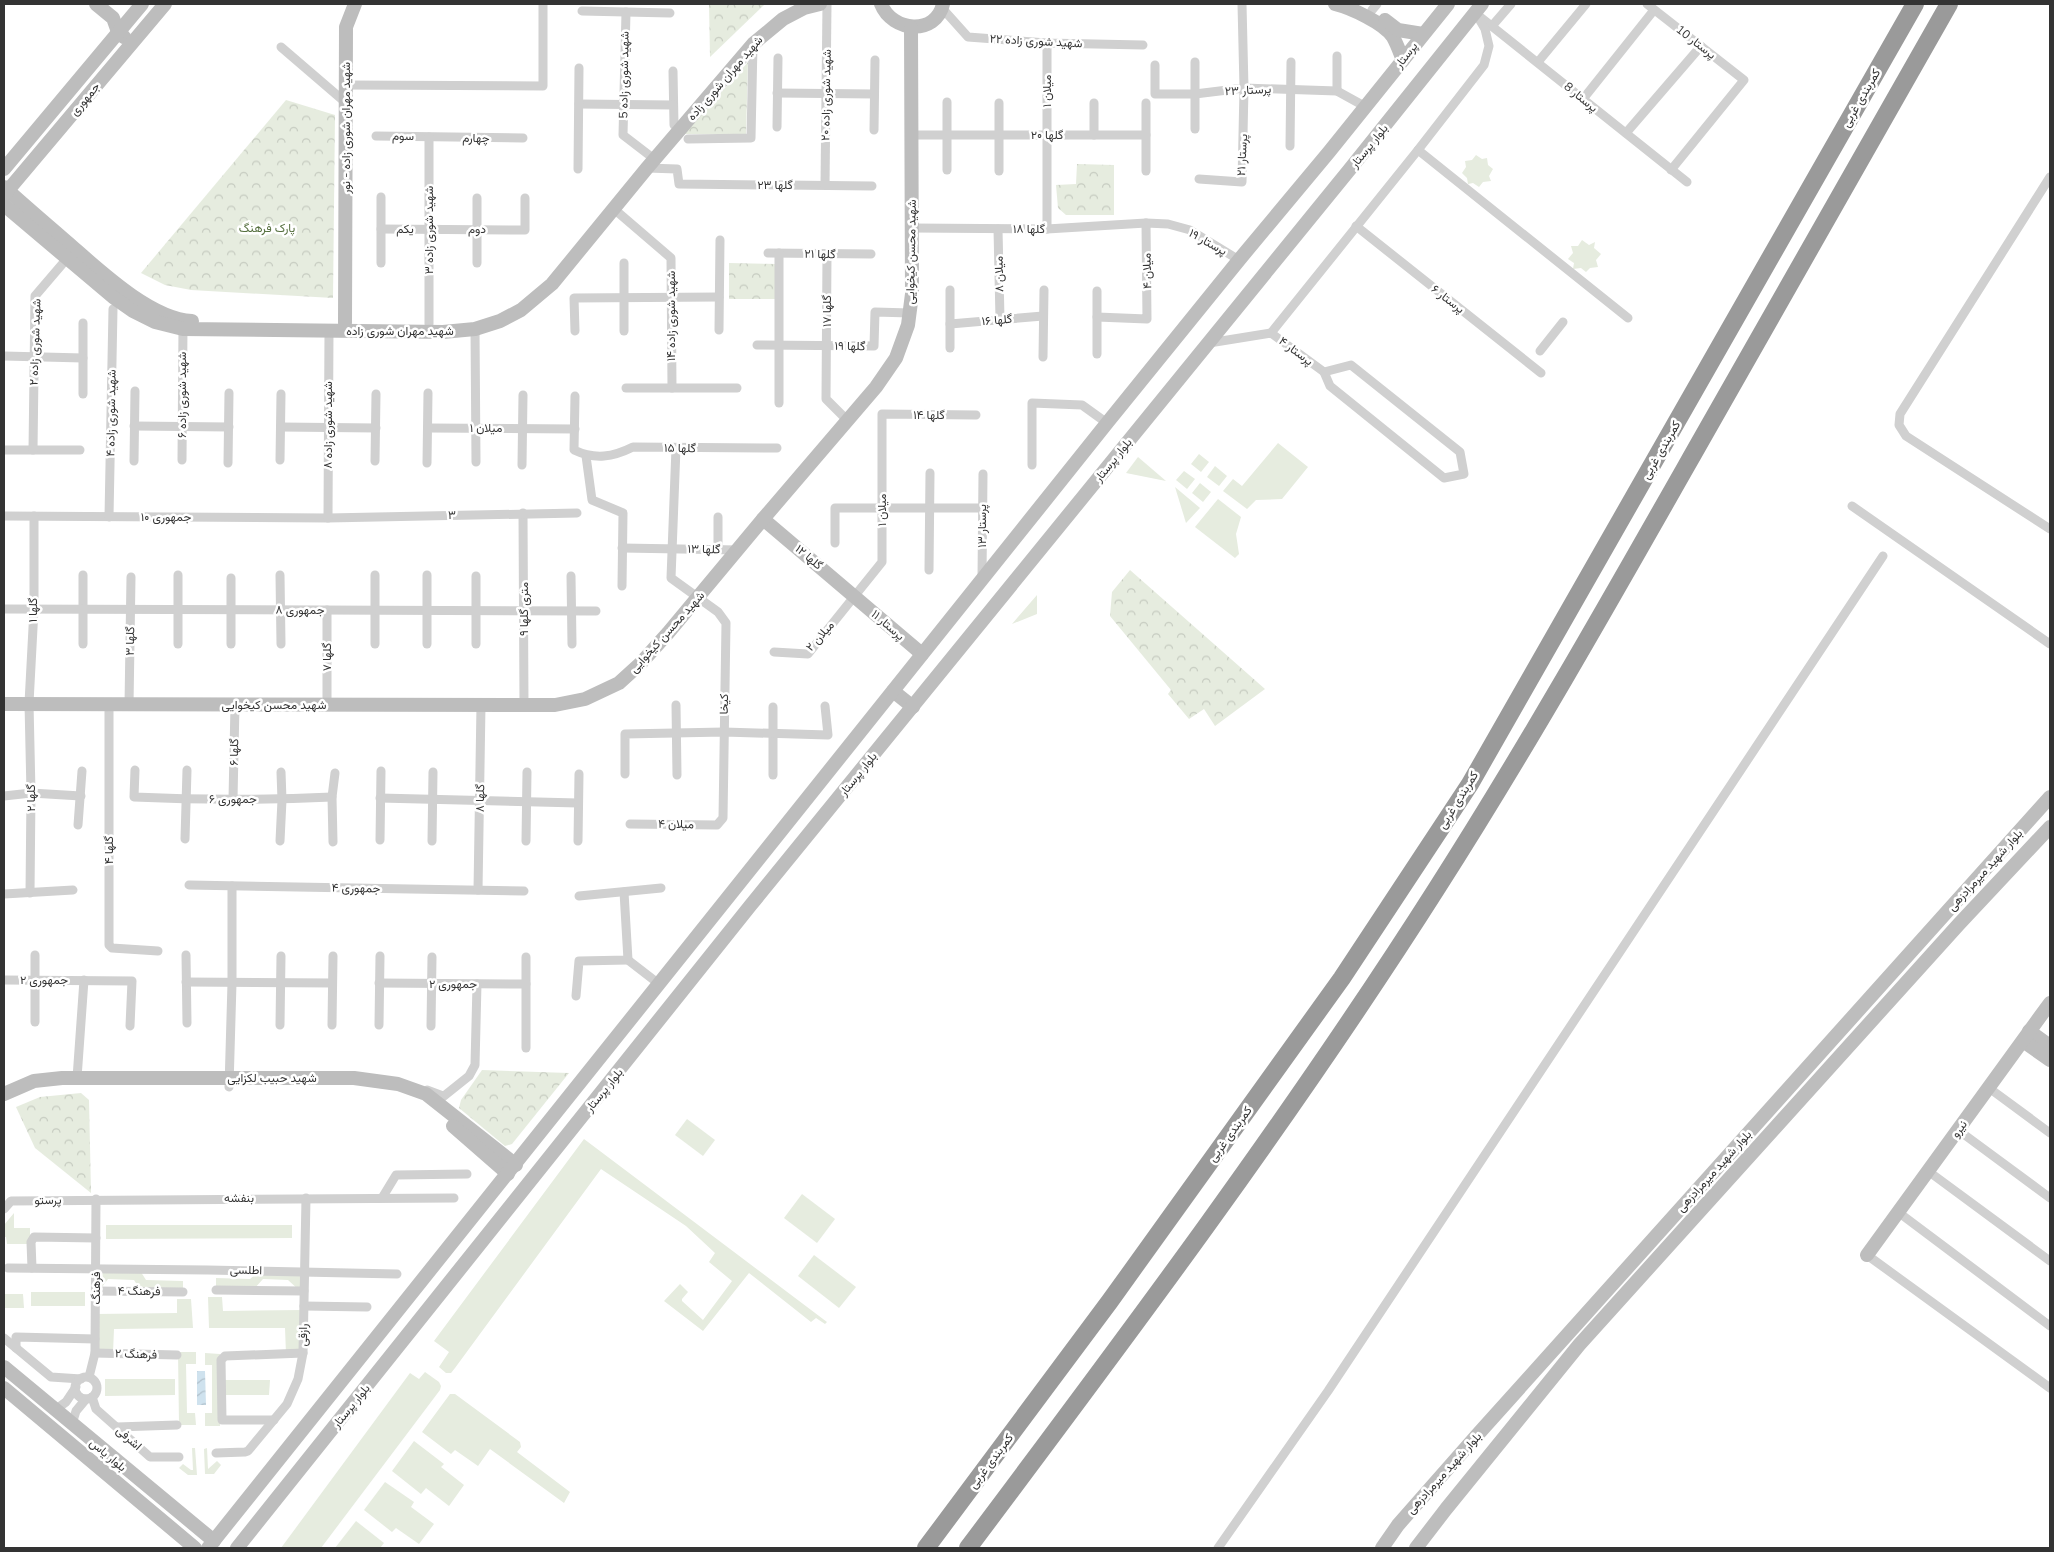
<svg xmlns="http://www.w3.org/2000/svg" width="2054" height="1552" viewBox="0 0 2054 1552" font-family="Mulish,Vazirmatn,sans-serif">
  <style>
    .green { fill: #e6ecdf }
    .park { fill: url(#park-crowns) }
    .water { fill: url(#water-waves) }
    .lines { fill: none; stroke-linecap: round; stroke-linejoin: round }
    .street { stroke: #d0d0d0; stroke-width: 9 }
    .secondary { stroke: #bdbdbd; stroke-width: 14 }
    .highway { stroke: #9a9a9a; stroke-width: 18 }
    .labels { text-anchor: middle; stroke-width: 5; stroke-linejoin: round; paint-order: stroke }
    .street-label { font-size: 12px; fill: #333; stroke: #fff }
    .park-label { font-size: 12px; fill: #56703f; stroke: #fff }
  </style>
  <defs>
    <pattern id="park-crowns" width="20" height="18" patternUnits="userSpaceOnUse" patternTransform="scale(1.25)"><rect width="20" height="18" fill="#e6ecdf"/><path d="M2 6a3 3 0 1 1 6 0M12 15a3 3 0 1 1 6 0" fill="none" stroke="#c6cbc0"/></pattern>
    <pattern id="water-waves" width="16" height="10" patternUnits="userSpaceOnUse" patternTransform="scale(1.25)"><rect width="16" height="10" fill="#cfe2ee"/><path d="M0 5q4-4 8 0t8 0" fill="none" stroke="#b2c2cd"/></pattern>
  </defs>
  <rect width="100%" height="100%" fill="#fff"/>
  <g class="green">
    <path d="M1476,155l6,4 5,-1 1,7 5,4 -4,7 2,5 -8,1 -4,5 -6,-4 -5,1 -1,-6 -5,-5 4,-6 -1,-6 7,-1z"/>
    <path d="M1582,240l7,5 6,-3 -1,6 7,6 -5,6 2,7 -8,1 -4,4 -5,-4 -8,1 1,-6 -6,-4 5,-6 -2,-7h7z"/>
    <path d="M1278,443l30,24 -26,32 -26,1 -9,9 -24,-18 10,-12 9,7z"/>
    <path d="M1199,454l10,8 -8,10 -10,-8z"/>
    <path d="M1138,457l28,24 -40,-8z"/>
    <path d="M1215,466l12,10 -8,10 -12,-9z"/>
    <path d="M1184,471l11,8 -8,10 -11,-9z"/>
    <path d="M1200,483l11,9 -8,10 -11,-9z"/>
    <path d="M1175,487l25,21 -14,15z"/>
    <path d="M1218,499l23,18 -5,17 3,20 -4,4 -40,-31z"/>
    <path d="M1037,594v20l-25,10 25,-29z"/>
    <path d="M687,1119l28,21 -12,16 -28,-21z"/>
    <path d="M584,1139l243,183 -2,2 -9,-6 -5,4 -62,-49 -46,58 -39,-30 16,-17 8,8 -6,7v2l21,19 29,-39 -23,-19 6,-9 -29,-27 -85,-57 -146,199 -4,5h-5l-7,-6 10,-15 -15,-11z"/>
    <path d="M802,1194l33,25 -18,24 -33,-25z"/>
    <path d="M14,1213v15h16v16h-23l-1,-7h-2v-12z"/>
    <path d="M106,1225h186v13l-186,1z"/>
    <path d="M814,1255l42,32 -17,21 -41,-32z"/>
    <path d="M96,1268l43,1 7,11 37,1v11l-42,-1 -7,-11 -26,-1 -9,12z"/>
    <path d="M259,1271h45l-4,20 -12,-11 -25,-1 -10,11h-37v-12l34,1z"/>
    <rect x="31" y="1292" width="54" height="14"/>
    <path d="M4,1294h19l1,14h-20z"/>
    <path d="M208,1297h14l1,14 81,-1 -1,43 -17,1 -1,-26h-76z"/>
    <path d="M177,1299h14l2,29 -79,1 -1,24h-18v-39l82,-1z"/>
    <path d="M178,1352h18v12h-10l1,49h8l1,12h-17z"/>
    <path d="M205,1353l15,1v72h-15v-13h7v-48h-7z"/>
    <path d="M425,1372l14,10 2,4 -1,4 -119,158h-40l129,-175 9,6z"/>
    <path d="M105,1379h70v16l-70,1z"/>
    <path d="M223,1380h47l-1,15h-45z"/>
    <path d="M450,1394h5l65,48 1,5 -4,5 53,40 -6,11 -74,-54 -12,17 -23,-16 -4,4 -29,-22z"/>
    <path d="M414,1441l30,23 -3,3 23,18 -15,21 -23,-18 -5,6 -29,-23z"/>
    <path d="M192,1448h3l2,27h-9l-9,-7 4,-4 8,6h2z"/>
    <path d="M207,1448l1,21 9,-8 4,4 -7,9h-9l-1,-25z"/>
    <path d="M385,1482l29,20 -3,5 23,17 -15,20 -23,-16 -4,4 -28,-22z"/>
    <path d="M356,1521l28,22 -4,5h-45z"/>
  </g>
  <g class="park">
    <path d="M709,4h56l-55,53z"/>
    <path d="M748,62l-2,72h-62z"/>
    <path d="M286,100l49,15 -2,183 -142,-8 -26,-5 -24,-12z"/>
    <path d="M1077,164l37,1v50h-48l-8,-7 -2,-23 20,-1z"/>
    <path d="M729,263l48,1 -2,35h-46z"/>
    <path d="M1130,570l135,119 -50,37 -11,-17 -15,10 -21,-25 3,-4 -61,-74 2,-24z"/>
    <path d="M482,1070l87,3 -57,71 -7,2 -46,-38 2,-8z"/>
    <path d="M81,1093l8,7 2,93 -56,-45 -19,-41 24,-10z"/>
  </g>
  <path class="water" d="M197,1371h8l1,34h-9z"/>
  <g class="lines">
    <g class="street">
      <path d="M1647,4l97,76 -73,90"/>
      <path d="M942,8l26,29 79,6 96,2"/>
      <path d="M1372,10l5,-6"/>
      <path d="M582,11l88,2"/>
      <path d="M626,12l-3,123 26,20"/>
      <path d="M1479,16l208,166"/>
      <path d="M1492,26l19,-22"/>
      <path d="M281,47l64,55"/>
      <path d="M1195,62v67"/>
      <path d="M1538,62l48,-58"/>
      <path d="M1155,65v29h40l49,-6 93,3 29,16"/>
      <path d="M673,71l1,54"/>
      <path d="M345,85l198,1v-82"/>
      <path d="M1337,91v-35"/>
      <path d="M777,93l97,1"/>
      <path d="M1583,99l71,-89"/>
      <path d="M947,102v68"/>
      <path d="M1146,103v68"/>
      <path d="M579,104l94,1"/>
      <path d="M777,127l1,-69"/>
      <path d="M874,130l1,-70"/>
      <path d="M1626,133l75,-87"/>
      <path d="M912,135h234"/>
      <path d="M1094,135v-32"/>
      <path d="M376,136l147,2"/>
      <path d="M688,139l63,-1 2,-94"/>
      <path d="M1290,146l1,-84"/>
      <path d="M1418,150l210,168"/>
      <path d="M647,168l30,1 2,15 193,2"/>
      <path d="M578,169l1,-101"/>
      <path d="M999,171v-68"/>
      <path d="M2050,177l-150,237 -1,11 7,11 144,93"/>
      <path d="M1199,179l43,3 2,-94 -2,-84"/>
      <path d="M825,185l2,-181"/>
      <path d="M381,197v66"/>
      <path d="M477,198v65"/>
      <path d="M614,209l57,49 1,130"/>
      <path d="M1356,226l185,147"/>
      <path d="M912,228l135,1 99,-6 22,1 22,6 49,30"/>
      <path d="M381,229l144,1v-32"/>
      <path d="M998,229l2,90"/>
      <path d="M1047,229v-186"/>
      <path d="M768,253l103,1"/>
      <path d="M827,254l-1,145 21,21"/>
      <path d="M1097,291v63"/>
      <path d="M1097,317l50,2 -1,-96"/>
      <path d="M83,323v71"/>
      <path d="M429,324v-187"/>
      <path d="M950,324l93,-8"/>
      <path d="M475,329l1,133"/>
      <path d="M719,330l1,-90"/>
      <path d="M575,331l-1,-33 145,-1"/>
      <path d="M624,331v-68"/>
      <path d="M1271,333l147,-183 66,-85 5,-19 -4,-17 -10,-17"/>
      <path d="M1209,343l62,-10 53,39"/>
      <path d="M757,345l117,1 1,-34 35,1"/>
      <path d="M950,348v-58"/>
      <path d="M1540,351l23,-29"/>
      <path d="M4,356l79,2"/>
      <path d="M1043,357l1,-67"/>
      <path d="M1351,365l109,87 4,22 -20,4 -114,-92 -6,-14z"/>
      <path d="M626,388h111"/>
      <path d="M575,396l-1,54c21,10 39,7 59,-3l144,1"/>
      <path d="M779,403v-150"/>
      <path d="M134,426l95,1"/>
      <path d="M281,427l95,1"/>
      <path d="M428,428l147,1"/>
      <path d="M4,450h76"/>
      <path d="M33,450l2,-154 35,-41"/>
      <path d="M586,456l6,44 31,13 -1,73"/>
      <path d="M182,460l1,-134"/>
      <path d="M280,460l1,-66"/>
      <path d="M134,461l1,-70"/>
      <path d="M375,461l1,-67"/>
      <path d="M228,463l1,-70"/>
      <path d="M427,463l1,-70"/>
      <path d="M522,465l1,-70"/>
      <path d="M1032,465v-62l50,2 25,18"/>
      <path d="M1852,506l198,138"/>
      <path d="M523,513l1,192"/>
      <path d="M4,516l324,2 249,-5"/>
      <path d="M109,517l4,-208"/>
      <path d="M718,517v32"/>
      <path d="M328,518l1,-187"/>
      <path d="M835,543v-35h147"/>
      <path d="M622,548l117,2"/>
      <path d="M929,570l1,-97"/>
      <path d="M83,575v69"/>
      <path d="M178,575v69"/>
      <path d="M280,575l1,69"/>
      <path d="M375,575v69"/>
      <path d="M427,575v69"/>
      <path d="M476,576v68"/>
      <path d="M571,576l1,68"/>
      <path d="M231,578v66"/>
      <path d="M982,578l1,-104"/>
      <path d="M4,609l592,2"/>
      <path d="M774,652l34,2 74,-92v-148l94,1"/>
      <path d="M109,705v240l3,3 46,3"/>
      <path d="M129,705l2,-128"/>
      <path d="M327,705v-95"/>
      <path d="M676,705l1,70"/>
      <path d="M773,707v68"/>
      <path d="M135,770l-1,27c66,3 132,3 198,0"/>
      <path d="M625,774v-40l99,-2 104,3 -3,-29"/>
      <path d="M4,796l27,-3 50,3"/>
      <path d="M380,798l198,5"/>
      <path d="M233,799l2,-94"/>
      <path d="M630,824l87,1 6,-7 3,-195 -8,-11 -47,-34 5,-130"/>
      <path d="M78,825l4,-54"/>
      <path d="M185,839l2,-69"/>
      <path d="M380,840l1,-69"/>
      <path d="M280,841l2,-41 -1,-28"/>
      <path d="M432,841l1,-69"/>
      <path d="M526,841l1,-69"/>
      <path d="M578,841l1,-67"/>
      <path d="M333,842l-1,-45 3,-24"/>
      <path d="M189,885l335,6"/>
      <path d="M478,890l3,-185"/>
      <path d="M30,893l1,-100 -2,-90 5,-94v-93"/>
      <path d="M4,894l69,-4"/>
      <path d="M579,896l82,-8"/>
      <path d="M186,955l1,68"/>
      <path d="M526,957v91"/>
      <path d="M628,960l31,24"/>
      <path d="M4,980l128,1 -2,45"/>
      <path d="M186,982l146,1"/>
      <path d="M379,983l147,1"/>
      <path d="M576,996l3,-35 49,-1 -4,-68"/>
      <path d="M35,1022v-67"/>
      <path d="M280,1025l1,-69"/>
      <path d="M332,1025l1,-69"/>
      <path d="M379,1025l1,-69"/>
      <path d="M431,1026l1,-69"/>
      <path d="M77,1078l7,-98"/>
      <path d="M229,1087l3,-104v-97"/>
      <path d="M1989,1088l61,45"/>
      <path d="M427,1090l16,6"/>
      <path d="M439,1100l30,-24 6,-11 2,-81"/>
      <path d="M1958,1130l92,68"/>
      <path d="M1928,1171l122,90"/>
      <path d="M382,1198l14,-23 71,-1"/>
      <path d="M4,1209l7,-8 443,-3"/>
      <path d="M1898,1212l152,114"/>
      <path d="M1867,1255l183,133"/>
      <path d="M8,1268l200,2 189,4"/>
      <path d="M32,1268l-1,-26 3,-5 62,1"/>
      <path d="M216,1290l88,1"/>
      <path d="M96,1291l87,1"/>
      <path d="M304,1306l63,1"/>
      <path d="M4,1338l47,39 30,2"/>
      <path d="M16,1348v-11l79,2"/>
      <path d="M95,1353l82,2"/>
      <path d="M89,1377l6,-24 1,-154"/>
      <circle cx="86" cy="1388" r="11"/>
      <path d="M92,1397l4,12 54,48h29"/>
      <path d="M55,1410l11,-8 10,-15"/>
      <path d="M274,1420h-52l-1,-60 4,-4 78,-3"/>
      <path d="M72,1424l4,-13 10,-12"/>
      <path d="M117,1427l60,-2"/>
      <path d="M216,1453l29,-1 3,-1 39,-47 11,-25 5,-26 3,-155"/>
      <path d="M1218,1548l110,-157 555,-835"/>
    </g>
    <g class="secondary">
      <path d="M96,4l17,14 5,14 6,5"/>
      <path d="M881,4c11,28 55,32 62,0"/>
      <path d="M1335,4c16,4 49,19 58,33 4,7 7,16 10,23"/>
      <path d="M1385,20l13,10 25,4"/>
      <path d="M4,169l138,-165"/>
      <path d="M4,187c21,19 42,37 63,55 31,27 83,77 125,79"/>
      <path d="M4,195l161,-191"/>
      <path d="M4,205l109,92 20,14 22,11 28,7 260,3 32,-3 25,-8 21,-11 31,-26 95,-116 106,-124 30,-25 21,-11 16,-4"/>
      <path d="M345,323l1,-296 9,-23"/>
      <path d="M763,519l159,135"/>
      <path d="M893,691l20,16"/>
      <path d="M4,704l551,1 30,-6 34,-16 22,-20 27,-30 95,-114 113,-132 20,-29 12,-33 4,-31 -1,-267"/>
      <path d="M2029,1031l21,15"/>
      <path d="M2023,1041l27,19"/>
      <path d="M4,1094l30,-13 28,-3h292l44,6 28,10 90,71"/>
      <path d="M453,1126l55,48"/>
      <path d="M1867,1255l183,-252"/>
      <path d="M4,1367l210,174"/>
      <path d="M4,1388l191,160"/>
      <path d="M208,1548l899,-1125 132,-163 90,-108 119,-148"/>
      <path d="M237,1548l513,-642 600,-737 132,-165"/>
      <path d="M1382,1548l16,-23 81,-92 571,-636"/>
      <path d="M1416,1548l30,-39 133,-164 380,-421 91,-97"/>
    </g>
    <g class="highway">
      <path d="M926,1548l184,-247 232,-323 128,-194 445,-780"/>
      <path d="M968,1548c162,-216 324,-432 469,-660 99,-155 189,-316 280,-476 77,-136 154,-272 232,-408"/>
    </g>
  </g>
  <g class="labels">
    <g class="street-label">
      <text transform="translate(1036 41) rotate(3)" y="4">شهید شوری زاده ۲۲</text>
      <text transform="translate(1696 42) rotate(38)" y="4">پرستار 10</text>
      <text transform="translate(1406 55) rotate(-52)" y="4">پرستار</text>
      <text transform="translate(624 75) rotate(-89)" y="4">شهید شوری زاده 5</text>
      <text transform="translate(725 78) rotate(-49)" y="4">شهید مهران شوری زاده</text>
      <text transform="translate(1248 90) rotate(-3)" y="4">پرستار ۲۳</text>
      <text transform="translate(1047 91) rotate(-90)" y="4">میلان ۱</text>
      <text transform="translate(826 95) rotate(-89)" y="4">شهید شوری زاده ۲۰</text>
      <text transform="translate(1581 97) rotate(39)" y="4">پرستار 8</text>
      <text transform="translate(1861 98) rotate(-60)" y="4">کمربندی غربی</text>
      <text transform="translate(85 99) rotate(-50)" y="4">جمهوری</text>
      <text transform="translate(346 128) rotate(-90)" y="4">شهید مهران شوری زاده - نور</text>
      <text x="1047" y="139">گلها ۲۰</text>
      <text transform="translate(403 136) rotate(1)" y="4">سوم</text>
      <text transform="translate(476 138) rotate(1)" y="4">چهارم</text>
      <text transform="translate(1369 146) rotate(-51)" y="4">بلوار پرستار</text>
      <text transform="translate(1242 155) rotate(-87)" y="4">پرستار ۲۱</text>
      <text x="775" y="189">گلها ۲۳</text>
      <text x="405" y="233">یکم</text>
      <text x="477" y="233">دوم</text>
      <text x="1029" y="233">گلها ۱۸</text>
      <text transform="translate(429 230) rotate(-90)" y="4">شهید شوری زاده ۳</text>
      <text transform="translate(1208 242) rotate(29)" y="4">پرستار ۱۹</text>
      <text transform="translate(911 252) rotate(-89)" y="4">شهید محسن کیخوایی</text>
      <text transform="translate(820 254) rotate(1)" y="4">گلها ۲۱</text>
      <text transform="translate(1147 271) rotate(-91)" y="4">میلان ۴</text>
      <text transform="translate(999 274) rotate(-91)" y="4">میلان ۸</text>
      <text transform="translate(1448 299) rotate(38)" y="4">پرستار ۶</text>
      <text transform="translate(827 311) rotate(-90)" y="4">گلها ۱۷</text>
      <text transform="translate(671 316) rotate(-90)" y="4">شهید شوری زاده ۱۴</text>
      <text transform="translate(997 320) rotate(-5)" y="4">گلها ۱۶</text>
      <text x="400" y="335">شهید مهران شوری زاده</text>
      <text transform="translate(35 342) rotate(-88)" y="4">شهید شوری زاده ۲</text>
      <text transform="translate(850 346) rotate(1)" y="4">گلها ۱۹</text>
      <text transform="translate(1296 351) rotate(37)" y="4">پرستار ۴</text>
      <text transform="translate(182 395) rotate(-90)" y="4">شهید شوری زاده ۶</text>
      <text transform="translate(111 413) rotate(-89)" y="4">شهید شوری زاده ۴</text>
      <text x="929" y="419">گلها ۱۴</text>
      <text transform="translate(328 425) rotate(-90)" y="4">شهید شوری زاده ۸</text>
      <text x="486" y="432">میلان ۱</text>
      <text transform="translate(680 448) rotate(1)" y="4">گلها ۱۵</text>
      <text transform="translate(1661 450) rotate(-60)" y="4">کمربندی غربی</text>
      <text transform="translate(1113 460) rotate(-51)" y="4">بلوار پرستار</text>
      <text transform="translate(882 510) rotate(-90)" y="4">میلان ۱</text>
      <text transform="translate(452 515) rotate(-1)" y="4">۳</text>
      <text x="166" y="521">جمهوری ۱۰</text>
      <text transform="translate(982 526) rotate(-90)" y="4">پرستار ۱۳</text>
      <text transform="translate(704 549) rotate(1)" y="4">گلها ۱۳</text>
      <text transform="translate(809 557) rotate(40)" y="4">گلها ۱۲</text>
      <text transform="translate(524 609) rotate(-90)" y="4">۹ متری گلها</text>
      <text transform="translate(33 610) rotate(-89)" y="4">گلها ۱</text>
      <text x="300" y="614">جمهوری ۸</text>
      <text transform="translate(888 625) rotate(41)" y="4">پرستار ۱۱</text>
      <text transform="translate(667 632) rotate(-48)" y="4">شهید محسن کیخوایی</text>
      <text transform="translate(820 636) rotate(-48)" y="4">میلان ۲</text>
      <text transform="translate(130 641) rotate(-89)" y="4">گلها ۳</text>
      <text transform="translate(327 657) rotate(-90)" y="4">گلها ۷</text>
      <text transform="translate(724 704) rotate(-89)" y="4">کیخا</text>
      <text x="274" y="709">شهید محسن کیخوایی</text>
      <text transform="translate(234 752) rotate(-89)" y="4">گلها ۶</text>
      <text transform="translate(858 774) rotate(-51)" y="4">بلوار پرستار</text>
      <text transform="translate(31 798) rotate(-90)" y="4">گلها ۲</text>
      <text transform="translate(480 798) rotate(-89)" y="4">گلها ۸</text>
      <text x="233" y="803">جمهوری ۶</text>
      <text transform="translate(1458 800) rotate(-58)" y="4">کمربندی غربی</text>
      <text transform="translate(676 824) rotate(1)" y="4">میلان ۴</text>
      <text transform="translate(109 850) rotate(-90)" y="4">گلها ۴</text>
      <text transform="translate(1985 870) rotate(-48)" y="4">بلوار شهید میرمرادزهی</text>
      <text transform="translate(356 888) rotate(1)" y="4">جمهوری ۴</text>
      <text x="44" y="984">جمهوری ۲</text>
      <text x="453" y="988">جمهوری ۲</text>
      <text x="272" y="1082">شهید حبیب لکزایی</text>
      <text transform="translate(604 1090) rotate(-51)" y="4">بلوار پرستار</text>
      <text transform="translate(1959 1129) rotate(-54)" y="4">نیرو</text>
      <text transform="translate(1230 1134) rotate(-54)" y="4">کمربندی غربی</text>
      <text transform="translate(1714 1171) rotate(-48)" y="4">بلوار شهید میرمرادزهی</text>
      <text x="239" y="1202">بنفشه</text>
      <text transform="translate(48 1200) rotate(-1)" y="4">پرستو</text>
      <text transform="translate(246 1270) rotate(1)" y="4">اطلسی</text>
      <text transform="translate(96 1288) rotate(-90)" y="4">فرهنگ</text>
      <text transform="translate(139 1291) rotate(1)" y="4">فرهنگ ۴</text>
      <text transform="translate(303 1335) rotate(-89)" y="4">رازقی</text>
      <text transform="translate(136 1354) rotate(2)" y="4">فرهنگ ۲</text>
      <text transform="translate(351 1406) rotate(-51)" y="4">بلوار پرستار</text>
      <text transform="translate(129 1438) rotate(42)" y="4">اشرفی</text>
      <text transform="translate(108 1455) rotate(40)" y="4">بلوار یاس</text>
      <text transform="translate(991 1461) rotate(-53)" y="4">کمربندی غربی</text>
      <text transform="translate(1444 1473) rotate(-48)" y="4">بلوار شهید میرمرادزهی</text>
    </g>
    <g class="park-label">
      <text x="267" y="232">پارک فرهنگ</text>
    </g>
  </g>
  <rect width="2054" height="1552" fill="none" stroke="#333333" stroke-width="10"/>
</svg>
